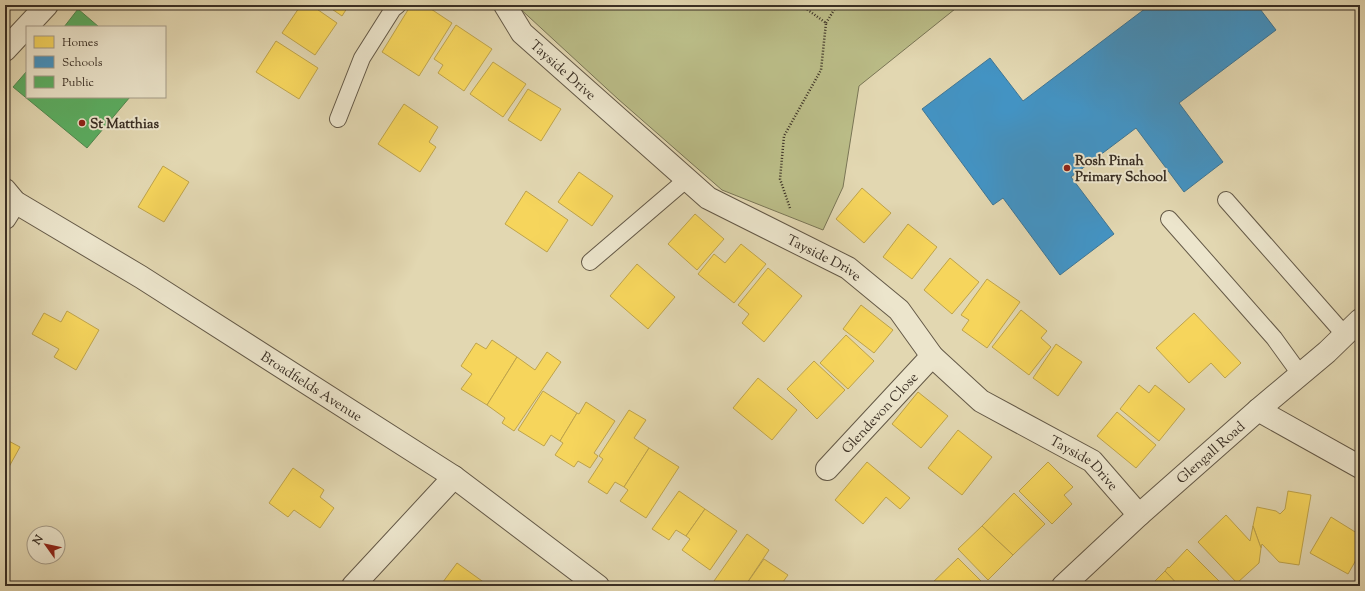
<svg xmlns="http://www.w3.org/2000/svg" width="1365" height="591" viewBox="0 0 1365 591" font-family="'Sorts Mill Goudy',serif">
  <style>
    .green { fill: #babc87; stroke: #7a7656 }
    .homes { fill: #f6d55c; stroke: #bea34b }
    .schools { fill: #4393c3; stroke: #407593 }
    .public { fill: #5aae61; stroke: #50884f }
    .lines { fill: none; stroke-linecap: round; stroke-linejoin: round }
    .lane-casing { stroke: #645947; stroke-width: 18 }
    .street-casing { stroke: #645947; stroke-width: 24 }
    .path { stroke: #3a2f24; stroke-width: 2.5; stroke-dasharray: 1 2; stroke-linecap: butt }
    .lane { stroke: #ece5cc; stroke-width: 16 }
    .street { stroke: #ece5cc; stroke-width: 22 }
    .poi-dot { fill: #8f2418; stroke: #ece5cc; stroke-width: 1.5 }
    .labels { text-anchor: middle; stroke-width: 4; stroke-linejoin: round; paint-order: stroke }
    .street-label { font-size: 14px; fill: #3a2f24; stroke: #ece5cc }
    .poi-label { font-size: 14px; font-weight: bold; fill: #3a2f24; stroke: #ece5cc; text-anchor: start }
  </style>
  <rect width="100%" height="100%" fill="#e2d7b1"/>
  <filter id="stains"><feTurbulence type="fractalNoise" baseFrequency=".005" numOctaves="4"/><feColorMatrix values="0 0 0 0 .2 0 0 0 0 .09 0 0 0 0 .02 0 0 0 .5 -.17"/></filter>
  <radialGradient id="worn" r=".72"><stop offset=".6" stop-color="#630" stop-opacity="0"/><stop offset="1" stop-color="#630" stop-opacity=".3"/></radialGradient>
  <path class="green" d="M516,5h444l-101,81 -16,101 -20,43 -101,-40 -104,-91z"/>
  <g class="homes">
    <path d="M301,5h10l26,18 -22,32 -33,-22z"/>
    <path d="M326,5h23l-7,11z"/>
    <path d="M411,5h14l27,18 -33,53 -37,-24z"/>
    <path d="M456,25l36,24 -28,42 -26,-18 5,-8 -9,-6z"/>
    <path d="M276,41l42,27 -19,31 -43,-27z"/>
    <path d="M493,62l33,22 -23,33 -33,-23z"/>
    <path d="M528,89l33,20 -20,32 -33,-21z"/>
    <path d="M404,104l34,23 -9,15 7,5 -16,25 -42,-28z"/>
    <path d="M163,166l26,16 -25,40 -26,-15z"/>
    <path d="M579,172l34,24 -21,30 -34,-24z"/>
    <path d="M862,188l29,25 -27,30 -28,-24z"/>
    <path d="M526,191l42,29 -21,32 -42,-28z"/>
    <path d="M695,214l29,25 -27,31 -29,-26z"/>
    <path d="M908,224l29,23 -25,32 -29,-22z"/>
    <path d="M741,244l25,20 -32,39 -36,-29 16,-20 11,9z"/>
    <path d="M950,258l29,24 -27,32 -28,-24z"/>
    <path d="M637,264l38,33 -27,32 -38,-33z"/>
    <path d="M768,268l34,28 -38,46 -22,-19 7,-9 -11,-9z"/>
    <path d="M987,279l33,23 -33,46 -25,-18 7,-10 -8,-5z"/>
    <path d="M861,305l32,25 -19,23 -31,-24z"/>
    <path d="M1021,310l26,21 -6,7 10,9 -22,28 -37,-28z"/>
    <path d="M67,311l32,19 -23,40 -22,-13 5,-8 -27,-15 12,-21 17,9z"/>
    <path d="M1194,313l47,50 -16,15 -14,-15 -22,20 -33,-35z"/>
    <path d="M846,335l28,26 -26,28 -28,-26z"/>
    <path d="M492,340l25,17 -30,48 -26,-16 11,-15 -11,-8 15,-23 10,6z"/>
    <path d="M1056,344l26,18 -24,34 -25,-18z"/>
    <path d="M547,352l14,10 -47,69 -12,-8 3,-5 -18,-13 30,-48 18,13z"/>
    <path d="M814,361l31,29 -28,29 -30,-30z"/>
    <path d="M758,378l39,32 -25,30 -39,-32z"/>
    <path d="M1139,385l10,8 6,-8 30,24 -26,32 -39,-32z"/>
    <path d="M543,391l34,22 -17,28 -9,-6 -7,11 -26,-16z"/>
    <path d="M918,392l30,24 -27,32 -29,-24z"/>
    <path d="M586,402l29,19 -21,32 4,3 -8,12 -12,-7 -4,6 -19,-12 8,-12 -3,-2 17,-28 2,1z"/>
    <path d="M629,410l17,10 -12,18 15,10 -25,39 -9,-5 -8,12 -19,-12 15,-23 -4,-3z"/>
    <path d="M1117,412l39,33 -20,23 -39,-32z"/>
    <path d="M958,430l34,27 -30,38 -34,-27z"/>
    <path d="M5,439l15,8 -15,27z"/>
    <path d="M649,448l30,19 -33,51 -26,-17 8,-11 -4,-3z"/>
    <path d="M867,462l43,36 -10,11 -14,-12 -23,27 -28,-24z"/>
    <path d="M1048,462l25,25 -9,8 8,9 -20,20 -33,-33z"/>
    <path d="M293,468l31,22 -4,7 14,11 -14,20 -26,-18 -6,7 -19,-14z"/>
    <path d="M679,491l26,18 -19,27 -10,-6 -7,10 -17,-11z"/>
    <path d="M1288,491l23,4 -12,70 -20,-3 -17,-18 -1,4 -8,-22 4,-19 19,4 4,3 5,-5z"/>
    <path d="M1014,493l31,31 -32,31 -31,-29z"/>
    <path d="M705,509l32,22 -27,39 -28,-20 8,-11 -4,-3z"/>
    <path d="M1226,515l24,26 3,-15 8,22 -2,15 -22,20 -39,-41z"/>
    <path d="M1331,517l29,18v18l-12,21 -38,-21z"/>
    <path d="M982,526l31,29 -25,25 -30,-31z"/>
    <path d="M747,534l22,16 -24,36 -7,-4 -3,4h-14l-7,-5z"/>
    <path d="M1187,549l37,37h-45l-14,-15 3,-4 1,1z"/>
    <path d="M958,558l28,28h-57z"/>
    <path d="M764,559l24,16 -8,11h-35z"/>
    <path d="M457,563l32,23h-49z"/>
    <path d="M1165,571l14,15h-29z"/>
  </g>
  <path class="schools" d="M1150,5h107l19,25 -97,73 44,59 -39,30 -48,-64 -65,49 43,57 -54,41 -57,-77 -10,7 -71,-96 68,-51 33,43z"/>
  <g class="public">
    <path d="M78,9l21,18h-35z"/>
    <path d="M27,71v26h103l-43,51 -74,-61z"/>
  </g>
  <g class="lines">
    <defs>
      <g id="lane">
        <path d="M338,119l24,-61 31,-49 5,-4"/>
        <path d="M1226,200l118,134"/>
        <path d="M1169,219l105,119 26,36"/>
        <path d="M590,262l97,-83"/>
      </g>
      <g id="street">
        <path id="s1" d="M505,5l17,28 186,165 140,70 51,42 33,46 49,45 111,60 47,54"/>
        <path d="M5,50l42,-45"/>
        <path id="s2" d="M5,190l10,12 126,75 313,200 144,109"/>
        <path d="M5,218l10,-16"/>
        <path d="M1258,410l102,57"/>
        <path id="s3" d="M827,469l105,-113"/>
        <path d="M353,586l101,-109"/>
        <path id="s4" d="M1063,586l76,-71 119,-105 69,-58 33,-32"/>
      </g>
    </defs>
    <use href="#lane" class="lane-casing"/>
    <use href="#street" class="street-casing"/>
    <g class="path">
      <path d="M826,23l11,-18"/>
      <path d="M790,208l-10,-29 4,-43 37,-66 5,-47 -25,-18"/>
    </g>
    <use href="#lane" class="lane"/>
    <use href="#street" class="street"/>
  </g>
  <g class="poi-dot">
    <circle cx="82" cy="123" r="4"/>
    <circle cx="1067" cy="168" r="4"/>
  </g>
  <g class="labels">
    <g class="street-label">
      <text dy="5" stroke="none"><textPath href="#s1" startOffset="88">Tayside Drive</textPath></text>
      <text dy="5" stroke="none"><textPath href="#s1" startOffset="412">Tayside Drive</textPath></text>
      <text dy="5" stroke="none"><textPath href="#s2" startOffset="365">Broadfields Avenue</textPath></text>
      <text dy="5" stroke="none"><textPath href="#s3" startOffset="77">Glendevon Close</textPath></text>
      <text dy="5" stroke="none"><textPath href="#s4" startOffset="199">Glengall Road</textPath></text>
      <text dy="5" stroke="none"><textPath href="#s1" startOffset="748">Tayside Drive</textPath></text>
    </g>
    <g class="poi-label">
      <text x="90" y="128">St Matthias</text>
      <text x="1075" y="165">Rosh Pinah<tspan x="1075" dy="16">Primary School</tspan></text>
    </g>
  </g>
  <rect width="1365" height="591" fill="none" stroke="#e2d7b1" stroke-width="20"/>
  <rect x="6" y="6" width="1353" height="579" fill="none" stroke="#3a2f24" stroke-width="2"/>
  <rect x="10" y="10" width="1345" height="571" fill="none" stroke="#3a2f24"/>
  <rect x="26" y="26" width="140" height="72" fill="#ece5cc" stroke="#a59c89"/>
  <rect x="34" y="36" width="20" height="12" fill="#f6d55c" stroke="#a59c89"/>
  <text x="62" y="46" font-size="12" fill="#3a2f24">Homes</text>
  <rect x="34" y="56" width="20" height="12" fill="#4393c3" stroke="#a59c89"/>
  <text x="62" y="66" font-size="12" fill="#3a2f24">Schools</text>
  <rect x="34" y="76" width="20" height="12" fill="#5aae61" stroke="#a59c89"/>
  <text x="62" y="86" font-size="12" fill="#3a2f24">Public</text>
  <g transform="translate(46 545) rotate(303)"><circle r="19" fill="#ece5cc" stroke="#a59c89"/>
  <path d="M0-3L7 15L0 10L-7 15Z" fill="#8f2418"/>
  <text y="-6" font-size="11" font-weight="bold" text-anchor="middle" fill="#3a2f24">N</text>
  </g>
  <rect width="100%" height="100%" filter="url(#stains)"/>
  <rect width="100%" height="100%" fill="url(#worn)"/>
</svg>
